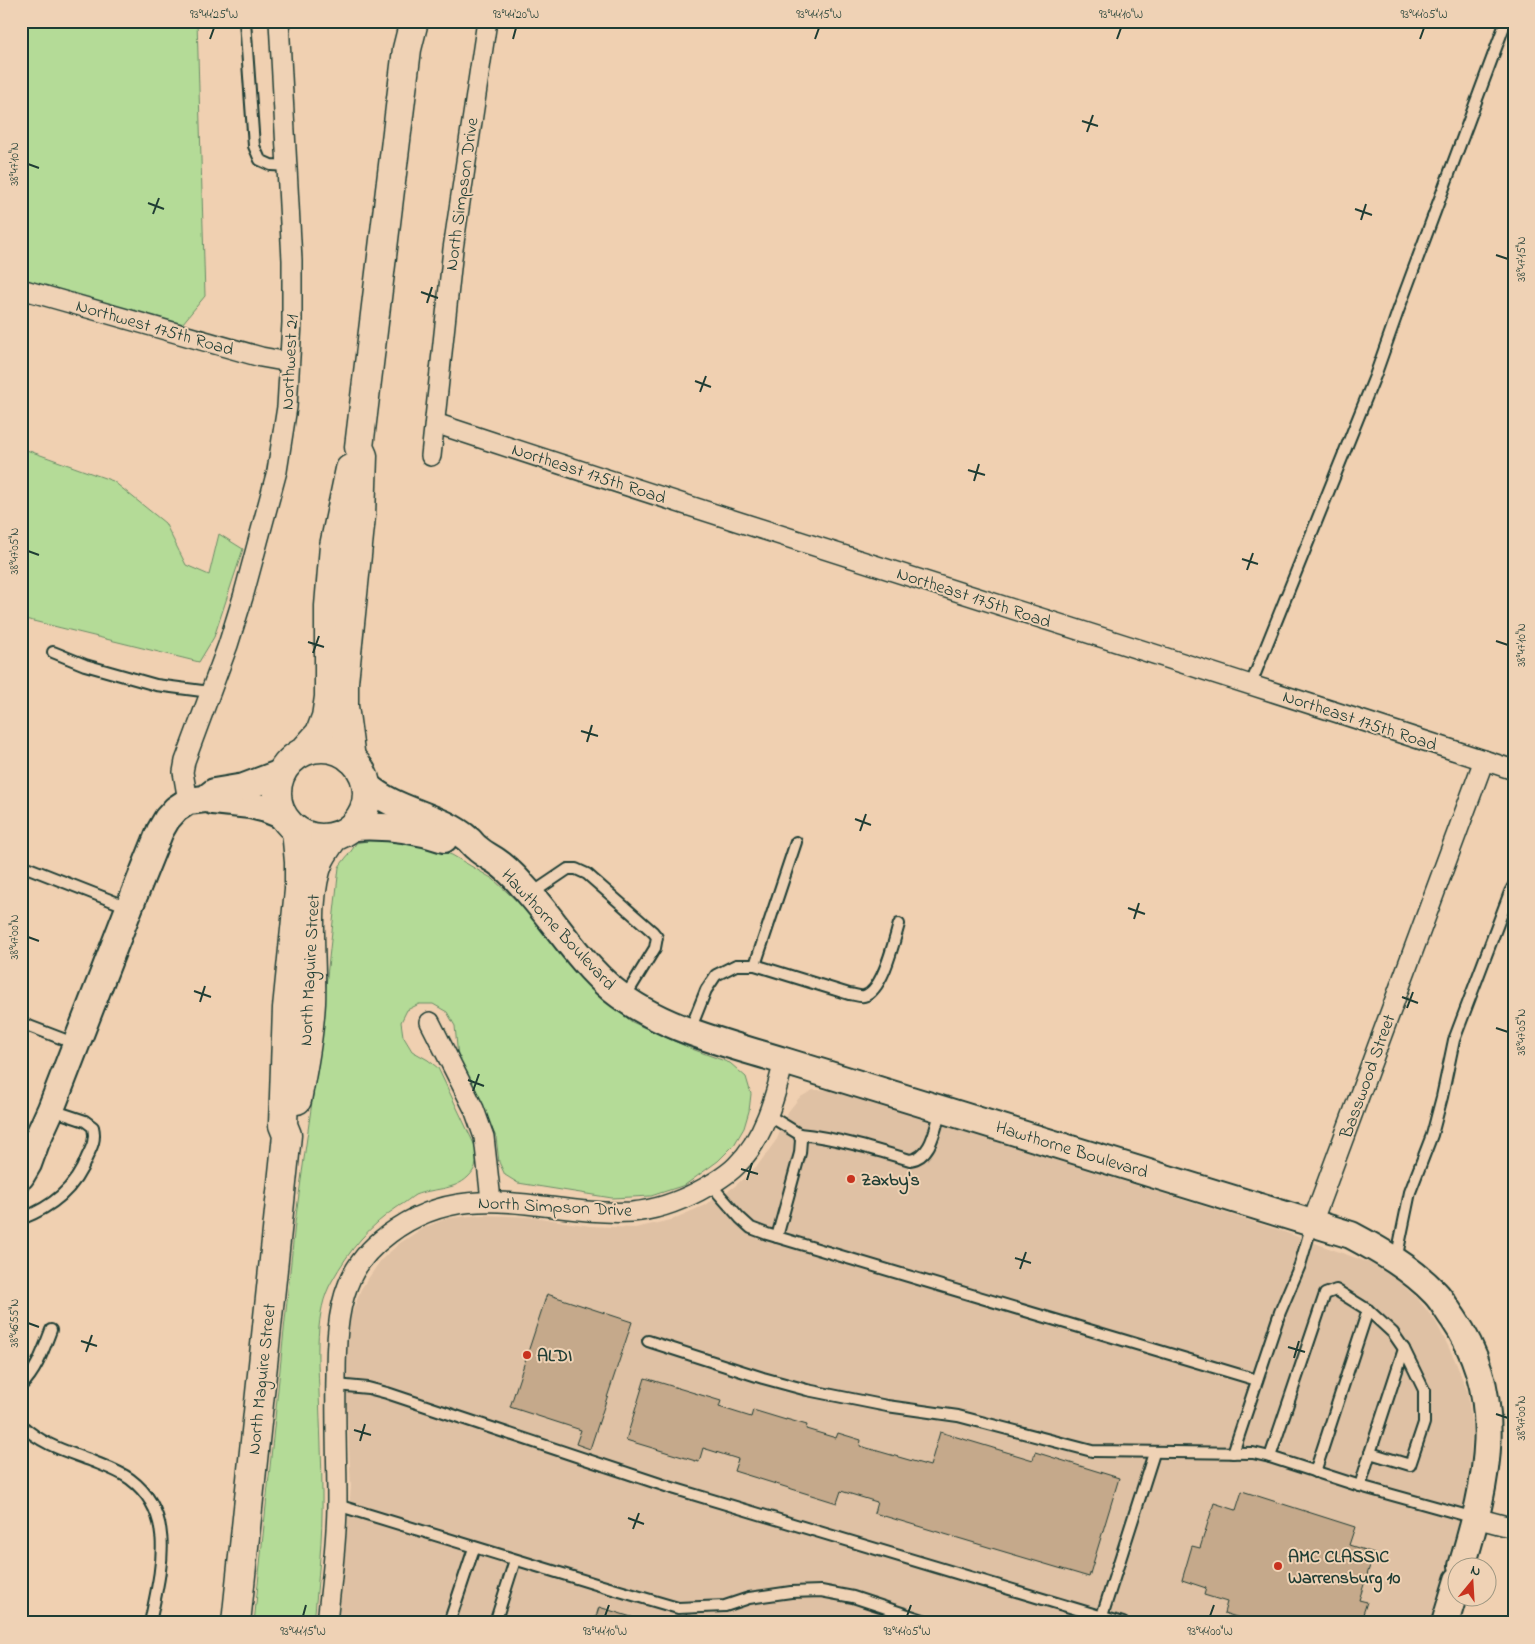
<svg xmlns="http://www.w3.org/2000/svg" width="1535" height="1644" viewBox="0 0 1535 1644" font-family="'Indie Flower',sans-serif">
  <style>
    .built { fill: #dfc1a4 }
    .green { fill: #b4db97; stroke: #6a8c66 }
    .building { fill: #c5a98b; stroke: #1f3d34 }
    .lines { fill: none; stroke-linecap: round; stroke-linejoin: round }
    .lane-casing { stroke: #1f3d34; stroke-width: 14 }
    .street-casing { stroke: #1f3d34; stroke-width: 22 }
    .secondary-casing { stroke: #1f3d34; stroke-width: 30 }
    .primary-casing { stroke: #1f3d34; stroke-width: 31 }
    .lane { stroke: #efd2b5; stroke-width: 10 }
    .street { stroke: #efd2b5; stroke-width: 19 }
    .secondary { stroke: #efd2b5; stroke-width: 26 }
    .primary { stroke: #efd2b5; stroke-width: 28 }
    .ticks { fill: none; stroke: #1f3d34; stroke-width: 2 }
    .poi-dot { fill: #c8321e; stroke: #efd2b5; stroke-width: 2 }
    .labels { text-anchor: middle; stroke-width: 4; stroke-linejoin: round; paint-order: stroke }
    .street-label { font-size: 18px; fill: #1f3d34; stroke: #efd2b5 }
    .poi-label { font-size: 18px; font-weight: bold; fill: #1f3d34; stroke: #efd2b5; text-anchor: start }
    .neatline { fill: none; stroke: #1f3d34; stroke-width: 2 }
    .ticks-label { font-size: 12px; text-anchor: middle; fill: #1f3d34 }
  </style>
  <rect width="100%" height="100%" fill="#f0d0b1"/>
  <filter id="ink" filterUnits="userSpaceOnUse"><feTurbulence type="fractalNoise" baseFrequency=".02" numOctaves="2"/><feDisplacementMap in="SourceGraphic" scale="10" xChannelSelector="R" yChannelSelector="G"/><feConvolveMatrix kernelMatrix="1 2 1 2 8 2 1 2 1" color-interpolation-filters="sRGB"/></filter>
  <g filter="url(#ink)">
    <path class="built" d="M813,1090h18l445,139 94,34 27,17 21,19 18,23 18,36 14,35 4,36 -2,39 -10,60 -30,95h-1092l13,-136 -7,-140 6,-29 11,-29 20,-29 19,-17 23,-15 25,-10 34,-3 52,2 56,9 45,2 36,-8 32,-14 31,-19 24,-22 19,-26 11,-27 11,-14z"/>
    <g class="green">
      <path d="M21,21h176l8,275 -27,33 -157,-51z"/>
      <path d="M21,448l92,33 52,42 21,42 23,10 10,-41 24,15 -29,88 -15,25 -178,-44z"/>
      <path d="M377,839l44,5 31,11 41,24 29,27 70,84 40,32 60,27 38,14 16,14 5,17 -2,17 -5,17 -10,17 -16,16 -33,24 -34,11 -39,2 -94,-15 -13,-8 -6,-13 -3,-25 -38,-80 -3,-31 -8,-14 -14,-8h-14l-12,6 -6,12 2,14 9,15 16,9 10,8 37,78c2,12 3,22 -7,31 -14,14 -36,11 -53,18 -5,3 -10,8 -16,11 -29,19 -50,44 -67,75 -18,31 -14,77 -13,111 1,34 3,68 3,102 1,43 -4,86 -8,129h-60l41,-400 23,-164 21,-192c6,-9 12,-14 17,-24z"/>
    </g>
    <g class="building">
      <path d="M547,1294l85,28 -42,127 -14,-5 5,-14 -71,-23z"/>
      <path d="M645,1378l76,23 -2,6 32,10 2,-7 33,10v-1l21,6 -1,4 30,9 2,-5 23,7 -1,6 70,20 10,-34 93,28 2,-8 84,26 -30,99 -215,-64 3,-11 -36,-11 -4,12 -103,-32 4,-12 -35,-11 -4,14 -73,-22z"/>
      <path d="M1242,1491l113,36 -6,18 25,8 -15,47 8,2 -7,21h-105l-31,-10 3,-11 -23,-7 2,-7 -24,-8 10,-34 8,2 14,-45 22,7z"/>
      <path d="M599,1607l42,13v3h-47z"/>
    </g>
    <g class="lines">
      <defs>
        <g id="lane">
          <path d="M245,21l9,125 6,14 11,5 17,1"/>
          <path d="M53,652l32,13 71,20 54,7"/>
          <path d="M1251,684l124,-308 23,-65 108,-290"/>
          <path d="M21,865l107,42"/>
          <path d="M531,894l37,-25h8l11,5 66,58 4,5 -2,11 -30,49"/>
          <path d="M755,965l41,-123"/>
          <path d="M21,1023l55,21"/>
          <path d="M690,1030l16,-40 10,-15 20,-10h19l94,29c4,0 11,3 15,2 19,-5 30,-55 35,-72"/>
          <path d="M768,1115l31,19 2,6 -1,13 -23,84"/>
          <path d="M799,1134c38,4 74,15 111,26 22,-3 25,-32 31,-50"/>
          <path d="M711,1185l29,33 11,10 16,6 490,146"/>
          <path d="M21,1219c31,-12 54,-30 66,-62 5,-10 9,-18 6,-30l-8,-6 -33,-11"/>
          <path d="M1396,1260l14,-68 22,-57 10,-38 12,-57 56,-148 4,-7"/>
          <path d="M648,1341l115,37 44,12 80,16 71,10 134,35 161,2 17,4 90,29 115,32"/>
          <path d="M336,1385l32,3 19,5 282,94 454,136"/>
          <path d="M21,1386c16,-16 22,-35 30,-56"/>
          <path d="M21,1425c24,21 42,25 71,36 12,5 27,10 38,18 48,36 30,94 20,144"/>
          <path d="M1233,1453l47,-141 20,-47 12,-41"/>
          <path d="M1370,1453l34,-104"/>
          <path d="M1270,1457l55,-163 11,-4 32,20 25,23 11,16 20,41v33l-14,42 -40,-12 -10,33"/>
          <path d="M1315,1472l53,-162"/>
          <path d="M337,1505l262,80 79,23 47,-2 24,-8 42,-6 30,-1 32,6 79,26"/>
          <path d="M1102,1616l52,-163"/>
          <path d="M449,1623l25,-75"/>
          <path d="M495,1623l20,-63"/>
        </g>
        <g id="street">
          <path d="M21,289l240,68 28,5"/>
          <path d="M435,423c358,119 720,229 1079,347"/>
          <path d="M431,456l22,-207 34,-228"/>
          <path d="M188,801l-5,-29 2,-11 43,-116 15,-48 34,-126 10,-64 5,-84v-63l-13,-239"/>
          <path d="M430,1022l44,87 10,28 7,63"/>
          <path d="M1312,1223l172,-463"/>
          <path d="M1476,1518l38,10"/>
          <path d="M327,1623c4,-40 10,-81 10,-120 0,-42 -2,-84 -1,-126 0,-29 1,-65 12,-92 8,-21 23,-38 41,-51 79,-60 156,-17 243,-22 24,-2 46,-10 67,-21 13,-7 27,-15 37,-25 28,-27 39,-69 48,-105"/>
        </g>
        <g id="secondary">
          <path d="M366,785c29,27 73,29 103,55 3,3 5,6 8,8 5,5 13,9 19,13 9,6 18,15 25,23 32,34 56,76 92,106 48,39 113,53 171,71l567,174c30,16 60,33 84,58 7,7 12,17 18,25 55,79 34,164 9,248"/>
          <path d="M213,801l37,4 16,4 15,6"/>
          <path d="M352,827c32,-2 61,1 92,12"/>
          <path d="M21,1176l7,-12 8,-22 15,-33 78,-201 31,-77 7,-12 9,-10 12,-8 17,-2 9,-7 30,-5 37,-14"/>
          <path d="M1445,1623l13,-43"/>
        </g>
        <g id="primary">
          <circle cx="322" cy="793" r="45"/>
          <path d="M304,751l16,-18 6,-16 3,-20v-91l5,-60 16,-77"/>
          <path d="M351,759l-7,-53v-24l17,-166 2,-60 -4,-9 48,-398 7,-28"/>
          <path d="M297,1100c6,-32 12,-64 14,-97 2,-43 -8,-105 9,-144 4,-8 9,-15 14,-22"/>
          <path d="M236,1623l51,-488 -4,-10 4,-117 12,-118v-28l-3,-32"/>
        </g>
      </defs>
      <use href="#lane" class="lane-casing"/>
      <use href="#street" class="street-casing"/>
      <use href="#secondary" class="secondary-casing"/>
      <use href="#primary" class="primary-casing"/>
      <use href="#lane" class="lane"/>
      <use href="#street" class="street"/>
      <use href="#secondary" class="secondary"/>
      <use href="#primary" class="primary"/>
    </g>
  </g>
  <path class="ticks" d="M210,39l4,-11M513,39l3,-11M815,39l4,-11M1117,39l4,-11M1420,39l4,-11M1082,121l16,5M1087,132l6,-17M28,164l11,4M148,203l16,6M1355,209l17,6M153,214l6,-16M1361,220l5,-16M1496,255l12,4M421,292l17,6M427,303l5,-16M695,381l16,6M700,392l6,-16M968,470l17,5M974,481l5,-17M28,551l11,4M1242,559l16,5M1247,570l6,-17M1496,641l12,4M308,642l16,5M313,653l6,-17M581,731l17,5M587,742l5,-17M855,819l16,6M860,831l6,-17M1128,908l17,6M1134,919l5,-16M28,937l11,4M194,991l17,6M1402,997l16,6M200,1002l5,-16M1407,1008l6,-16M1496,1028l12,4M468,1080l16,6M473,1091l6,-17M741,1169l17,5M747,1180l5,-17M1015,1258l16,5M1020,1269l6,-17M28,1323l11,4M81,1341l16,5M1288,1347l17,5M86,1352l6,-17M1294,1358l5,-17M1496,1414l12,4M354,1430l17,5M360,1441l5,-17M628,1518l16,6M633,1529l6,-16M303,1616l3,-11M605,1616l4,-11M907,1616l4,-11M1210,1616l4,-11"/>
  <g class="poi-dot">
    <circle cx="851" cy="1179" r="5"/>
    <circle cx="527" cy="1355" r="5"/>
    <circle cx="1278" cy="1566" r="5"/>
  </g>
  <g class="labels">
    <g class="street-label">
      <text transform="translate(461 194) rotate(-82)" y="6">North Simpson Drive</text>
      <text transform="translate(155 327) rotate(16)" y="6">Northwest 175th Road</text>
      <text transform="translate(289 362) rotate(-87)" y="6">Northwest 21</text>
      <text transform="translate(589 473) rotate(18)" y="6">Northeast 175th Road</text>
      <text transform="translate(974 597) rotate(18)" y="6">Northeast 175th Road</text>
      <text transform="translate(1360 720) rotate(18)" y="6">Northeast 175th Road</text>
      <text transform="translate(559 929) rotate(47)" y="6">Hawthorne Boulevard</text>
      <text transform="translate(309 970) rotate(-87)" y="6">North Maguire Street</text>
      <text transform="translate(1367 1076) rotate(-70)" y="6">Basswood Street</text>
      <text transform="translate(1072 1149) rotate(17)" y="6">Hawthorne Boulevard</text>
      <text transform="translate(555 1206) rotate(3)" y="6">North Simpson Drive</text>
      <text transform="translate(261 1379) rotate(-84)" y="6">North Maguire Street</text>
    </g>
    <g class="poi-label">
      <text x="861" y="1185">Zaxby's</text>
      <text x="537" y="1361">ALDI</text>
      <text x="1288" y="1562">AMC CLASSIC<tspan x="1288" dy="21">Warrensburg 10</tspan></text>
    </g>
  </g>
  <rect width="1535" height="1644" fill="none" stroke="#efd2b5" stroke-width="55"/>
  <g transform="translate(1472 1582) rotate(18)"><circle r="24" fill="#efd2b5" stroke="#9c9681"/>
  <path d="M0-4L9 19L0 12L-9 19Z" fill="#c8321e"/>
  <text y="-8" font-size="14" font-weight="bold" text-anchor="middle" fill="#1f3d34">N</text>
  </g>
  <rect x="28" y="28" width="1480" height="1588" class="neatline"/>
  <g class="ticks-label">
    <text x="214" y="18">93°44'25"W</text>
    <text x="516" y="18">93°44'20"W</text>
    <text x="819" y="18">93°44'15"W</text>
    <text x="1121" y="18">93°44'10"W</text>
    <text x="1424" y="18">93°44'05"W</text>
    <text transform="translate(14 164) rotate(-90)" y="4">38°47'10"N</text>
    <text transform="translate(1521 259) rotate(-90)" y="4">38°47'15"N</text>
    <text transform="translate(14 551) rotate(-90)" y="4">38°47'05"N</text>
    <text transform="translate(1521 645) rotate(-90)" y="4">38°47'10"N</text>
    <text transform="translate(14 937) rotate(-90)" y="4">38°47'00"N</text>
    <text transform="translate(1521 1032) rotate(-90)" y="4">38°47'05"N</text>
    <text transform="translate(14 1323) rotate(-90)" y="4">38°46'55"N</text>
    <text transform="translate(1521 1418) rotate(-90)" y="4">38°47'00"N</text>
    <text x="303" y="1635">93°44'15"W</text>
    <text x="605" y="1635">93°44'10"W</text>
    <text x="907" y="1635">93°44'05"W</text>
    <text x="1210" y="1635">93°44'00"W</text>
  </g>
</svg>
